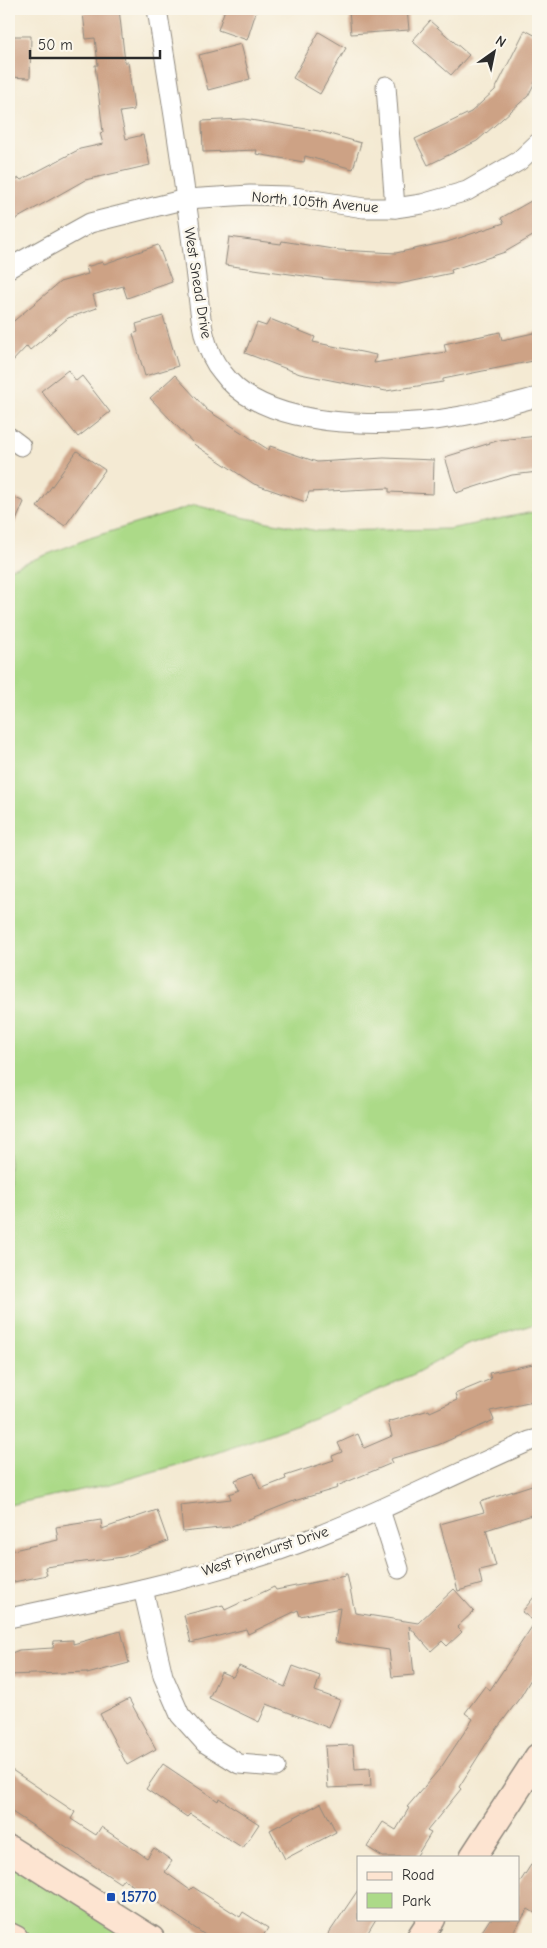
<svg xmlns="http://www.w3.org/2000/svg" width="547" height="1948" viewBox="0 0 547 1948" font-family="'Comic Neue',sans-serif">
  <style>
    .green { fill: #acda88; stroke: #6c825a }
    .building { fill: #cda285 }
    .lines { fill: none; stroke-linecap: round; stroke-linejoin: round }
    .street-casing { stroke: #908a7f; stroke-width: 21 }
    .secondary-casing { stroke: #908a7f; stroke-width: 29 }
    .street { stroke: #fff; stroke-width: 19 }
    .secondary { stroke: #fde4d1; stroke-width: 26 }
    .transit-dot { fill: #1a4fb4; stroke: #fbf7ec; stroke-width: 2 }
    .labels { text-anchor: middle; stroke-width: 5; stroke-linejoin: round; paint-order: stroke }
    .street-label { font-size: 15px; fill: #2b2b2b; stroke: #fbf7ec }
    .transit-label { font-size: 15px; font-weight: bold; fill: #164399; stroke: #fbf7ec; text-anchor: start }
  </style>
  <rect width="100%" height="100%" fill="#fbf7ec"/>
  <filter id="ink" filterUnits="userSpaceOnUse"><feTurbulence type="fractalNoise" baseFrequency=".02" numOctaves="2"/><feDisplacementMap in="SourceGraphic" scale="10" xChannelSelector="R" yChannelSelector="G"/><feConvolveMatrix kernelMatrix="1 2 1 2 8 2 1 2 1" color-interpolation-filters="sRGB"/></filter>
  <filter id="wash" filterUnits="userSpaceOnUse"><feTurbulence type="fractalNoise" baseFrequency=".0096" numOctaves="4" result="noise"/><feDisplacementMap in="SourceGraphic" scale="20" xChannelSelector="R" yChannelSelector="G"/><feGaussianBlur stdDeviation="1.12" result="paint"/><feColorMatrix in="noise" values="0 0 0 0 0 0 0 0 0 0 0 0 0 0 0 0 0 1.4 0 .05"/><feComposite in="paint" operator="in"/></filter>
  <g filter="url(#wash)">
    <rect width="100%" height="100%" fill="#f4ead3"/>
    <g class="green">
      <path d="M195,505l51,13 72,13 131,-2 89,-18v812l-71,22 -55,30 -98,43 -100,36 -104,30 -101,21v-936l81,-31z"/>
      <path d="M9,1859l125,80h-101l-24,-15z"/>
    </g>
    <g id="blocks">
      <g class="building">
        <path d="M119,9l6,53h3l6,48 -14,2 6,27 17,-4 7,30 -65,15 -76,43v-39l10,-6 2,2 59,-31 23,-5 -3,-11 3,-1 -8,-67h3l-3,-27 -9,1 -3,-26z"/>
        <path d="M225,9h32l-10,31 -29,-10z"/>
        <path d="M349,9h58l2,21 -58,4z"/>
        <path d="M430,21l39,34 -18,20 -39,-34z"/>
        <path d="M525,30l13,7v39l-10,20 -51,45 -49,24 -13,-26 56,-27 24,-22z"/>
        <path d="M319,32l27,16 -26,46 -27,-16z"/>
        <path d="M9,36h22l-1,42 -21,-1z"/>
        <path d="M241,44l9,35 -42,11 -9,-35z"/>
        <path d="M244,119l75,12 42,12 -8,26 -48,-13 -1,6 -48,-8 1,-4 -54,2 -1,-31z"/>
        <path d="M538,197v36l-33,19 -54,18 1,3 -53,11 -73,-5 -101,-14 4,-28 52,7 1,-3 57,9 57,3 51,-11 57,-19 -3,-5z"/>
        <path d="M158,245l14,37 -45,16 -4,-12 -30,9 4,13 -29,10 -38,32 -3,-4 -18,19v-40l51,-43 28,-8 -2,-7 17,-5 1,2z"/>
        <path d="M163,316l15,50 -33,10 -12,-42 5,-2 -2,-8z"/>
        <path d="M270,319l45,18 -2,5 63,13 -2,8 72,-11 -2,-8 56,-12 2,8 36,-8v28l-95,19v3l-57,9 -86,-17 -55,-21 12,-30 9,3z"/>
        <path d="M68,370l8,11 6,-5 28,36 -32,25 -37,-46z"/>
        <path d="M175,375l32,35 62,40 1,-4 47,16 67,-4 50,2 -1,34 -44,-2v-4l-80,4 -3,10 -52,-18 -59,-39 -45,-47z"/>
        <path d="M538,436v36l-26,3 -56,18 -11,-36 55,-17z"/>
        <path d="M77,451l28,19 -40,56 -28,-19z"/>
        <path d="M9,495l15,7 -15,35z"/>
        <path d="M538,1363v38l-48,10 4,9 -56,25 -48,14 2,4 -55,23 1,2 -44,13 -65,26 -46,5 -3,-27 51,-6 -2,-5 10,-4 -4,-10 19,-7 6,16 26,-10 -1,-3 49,-16 -2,-4 10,-4 -4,-9 20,-9 6,14 28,-12 -4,-14 41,-12 1,2 27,-12 -2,-6 36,-15 -2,-6z"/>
        <path d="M538,1483v30l-52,17 10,36 -17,4 3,14 -24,7 -18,-67 44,-12 -4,-10z"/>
        <path d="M157,1510l11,31 -45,16 -78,10 2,8 -38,8v-32l49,-11 -2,-13 45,-7 1,9z"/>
        <path d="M345,1574h2l8,39 63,10 36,-34 20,22 -17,16 5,5 -15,14 -5,-5 -11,10 -22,-25 5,49 -22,2 -3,-27 -54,-8 5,-34 -40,8 -2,-6 -50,24 -2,-5 -55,14 -7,-28 39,-10 2,5 49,-23 2,3 69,-14z"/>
        <path d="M538,1592v75l-17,29 -33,45 -29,46 2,2 -34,42 4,2 -15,24h-33l-16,-10 16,-25 13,8 13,-22 -2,-1 35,-41 31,-47 -8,-6 20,-27 5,4 45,-68 -13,-10z"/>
        <path d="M121,1631l8,32 -42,11v-2l-78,3v-21l10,-4 34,-2 1,-7 19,-1v4z"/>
        <path d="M239,1666l46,21 8,-21 27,10 -5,15 25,9 -11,28 -62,-24 -8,18 -50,-24 12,-26 12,5z"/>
        <path d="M129,1699l27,50 -29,16 -27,-51z"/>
        <path d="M353,1745l2,24 15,-1 1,18 -43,2 -3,-42z"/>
        <path d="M163,1764l55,37 1,-3 40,26 -16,24 -53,-34 -3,3 -41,-28z"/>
        <path d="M9,1768l66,44 -4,7 25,16 5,-8 46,31 7,-10 18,13 -7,11 25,18 3,-3 47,30 3,-5 25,16 -7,11h-50l-88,-60 -3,4 -111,-73z"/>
        <path d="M321,1803l15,29 -51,27 -15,-29z"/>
        <path d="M538,1854v61l-10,-6 -19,30h-32l13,-20h28v-34z"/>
        <path d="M358,1890v29h18l-12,20h-39z"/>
      </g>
    </g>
  </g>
  <g filter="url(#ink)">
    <use href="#blocks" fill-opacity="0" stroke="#908a7f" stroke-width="1"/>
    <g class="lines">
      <defs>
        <g id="street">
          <path d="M157,9c10,63 21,127 29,191 4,26 7,52 10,78 4,31 5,70 26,94 8,11 19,21 31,27 53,30 149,28 208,17 26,-4 51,-13 77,-19"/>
          <path d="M386,86l9,122"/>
          <path d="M9,268l81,-45 96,-24 64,-4 38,1 76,12h31l27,-4 45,-13 52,-30 19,-18"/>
          <path d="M9,437l12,9"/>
          <path d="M380,1510l19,59"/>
          <path d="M143,1589l20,87 17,39 25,28 34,21 37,3"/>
          <path d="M9,1618c91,-19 183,-38 271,-68 86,-30 167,-73 250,-109l8,-2"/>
        </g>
        <g id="secondary">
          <path d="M9,1849l142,90"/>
          <path d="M473,1857l65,-100"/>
          <path d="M9,1936l6,3"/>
          <path d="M419,1939l13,-20"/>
        </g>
      </defs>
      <use href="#street" class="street-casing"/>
      <use href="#secondary" class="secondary-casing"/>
      <use href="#street" class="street"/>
      <use href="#secondary" class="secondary"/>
    </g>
  </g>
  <rect class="transit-dot" x="106" y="1892" width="10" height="10" rx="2.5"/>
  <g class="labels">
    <g class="street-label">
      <text transform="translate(315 202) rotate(5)" y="5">North 105th Avenue</text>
      <text transform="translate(198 283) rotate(81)" y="5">West Snead Drive</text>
      <text transform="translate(265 1551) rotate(-18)" y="5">West Pinehurst Drive</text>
    </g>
    <g class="transit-label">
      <text x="121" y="1902">15770</text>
    </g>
  </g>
  <rect width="547" height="1948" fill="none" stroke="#fbf7ec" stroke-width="30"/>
  <rect x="357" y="1856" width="162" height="65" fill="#fbf7ec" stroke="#a8a59f"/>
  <rect x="367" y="1872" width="25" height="8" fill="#fde4d1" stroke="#a8a59f"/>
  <text x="402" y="1880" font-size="15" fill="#2b2b2b">Road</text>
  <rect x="367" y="1893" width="25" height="15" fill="#acda88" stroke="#a8a59f"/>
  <text x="402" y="1906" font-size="15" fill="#2b2b2b">Park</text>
  <g transform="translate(494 52) rotate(33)" stroke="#fbf7ec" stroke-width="4" paint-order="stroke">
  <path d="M0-4L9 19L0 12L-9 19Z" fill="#2b2b2b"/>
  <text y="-8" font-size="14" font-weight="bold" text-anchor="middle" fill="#2b2b2b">N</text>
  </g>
  <path d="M30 50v8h130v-8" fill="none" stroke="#2b2b2b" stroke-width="2.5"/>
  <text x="38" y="50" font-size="15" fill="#2b2b2b" stroke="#fbf7ec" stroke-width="4" paint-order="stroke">50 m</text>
</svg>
